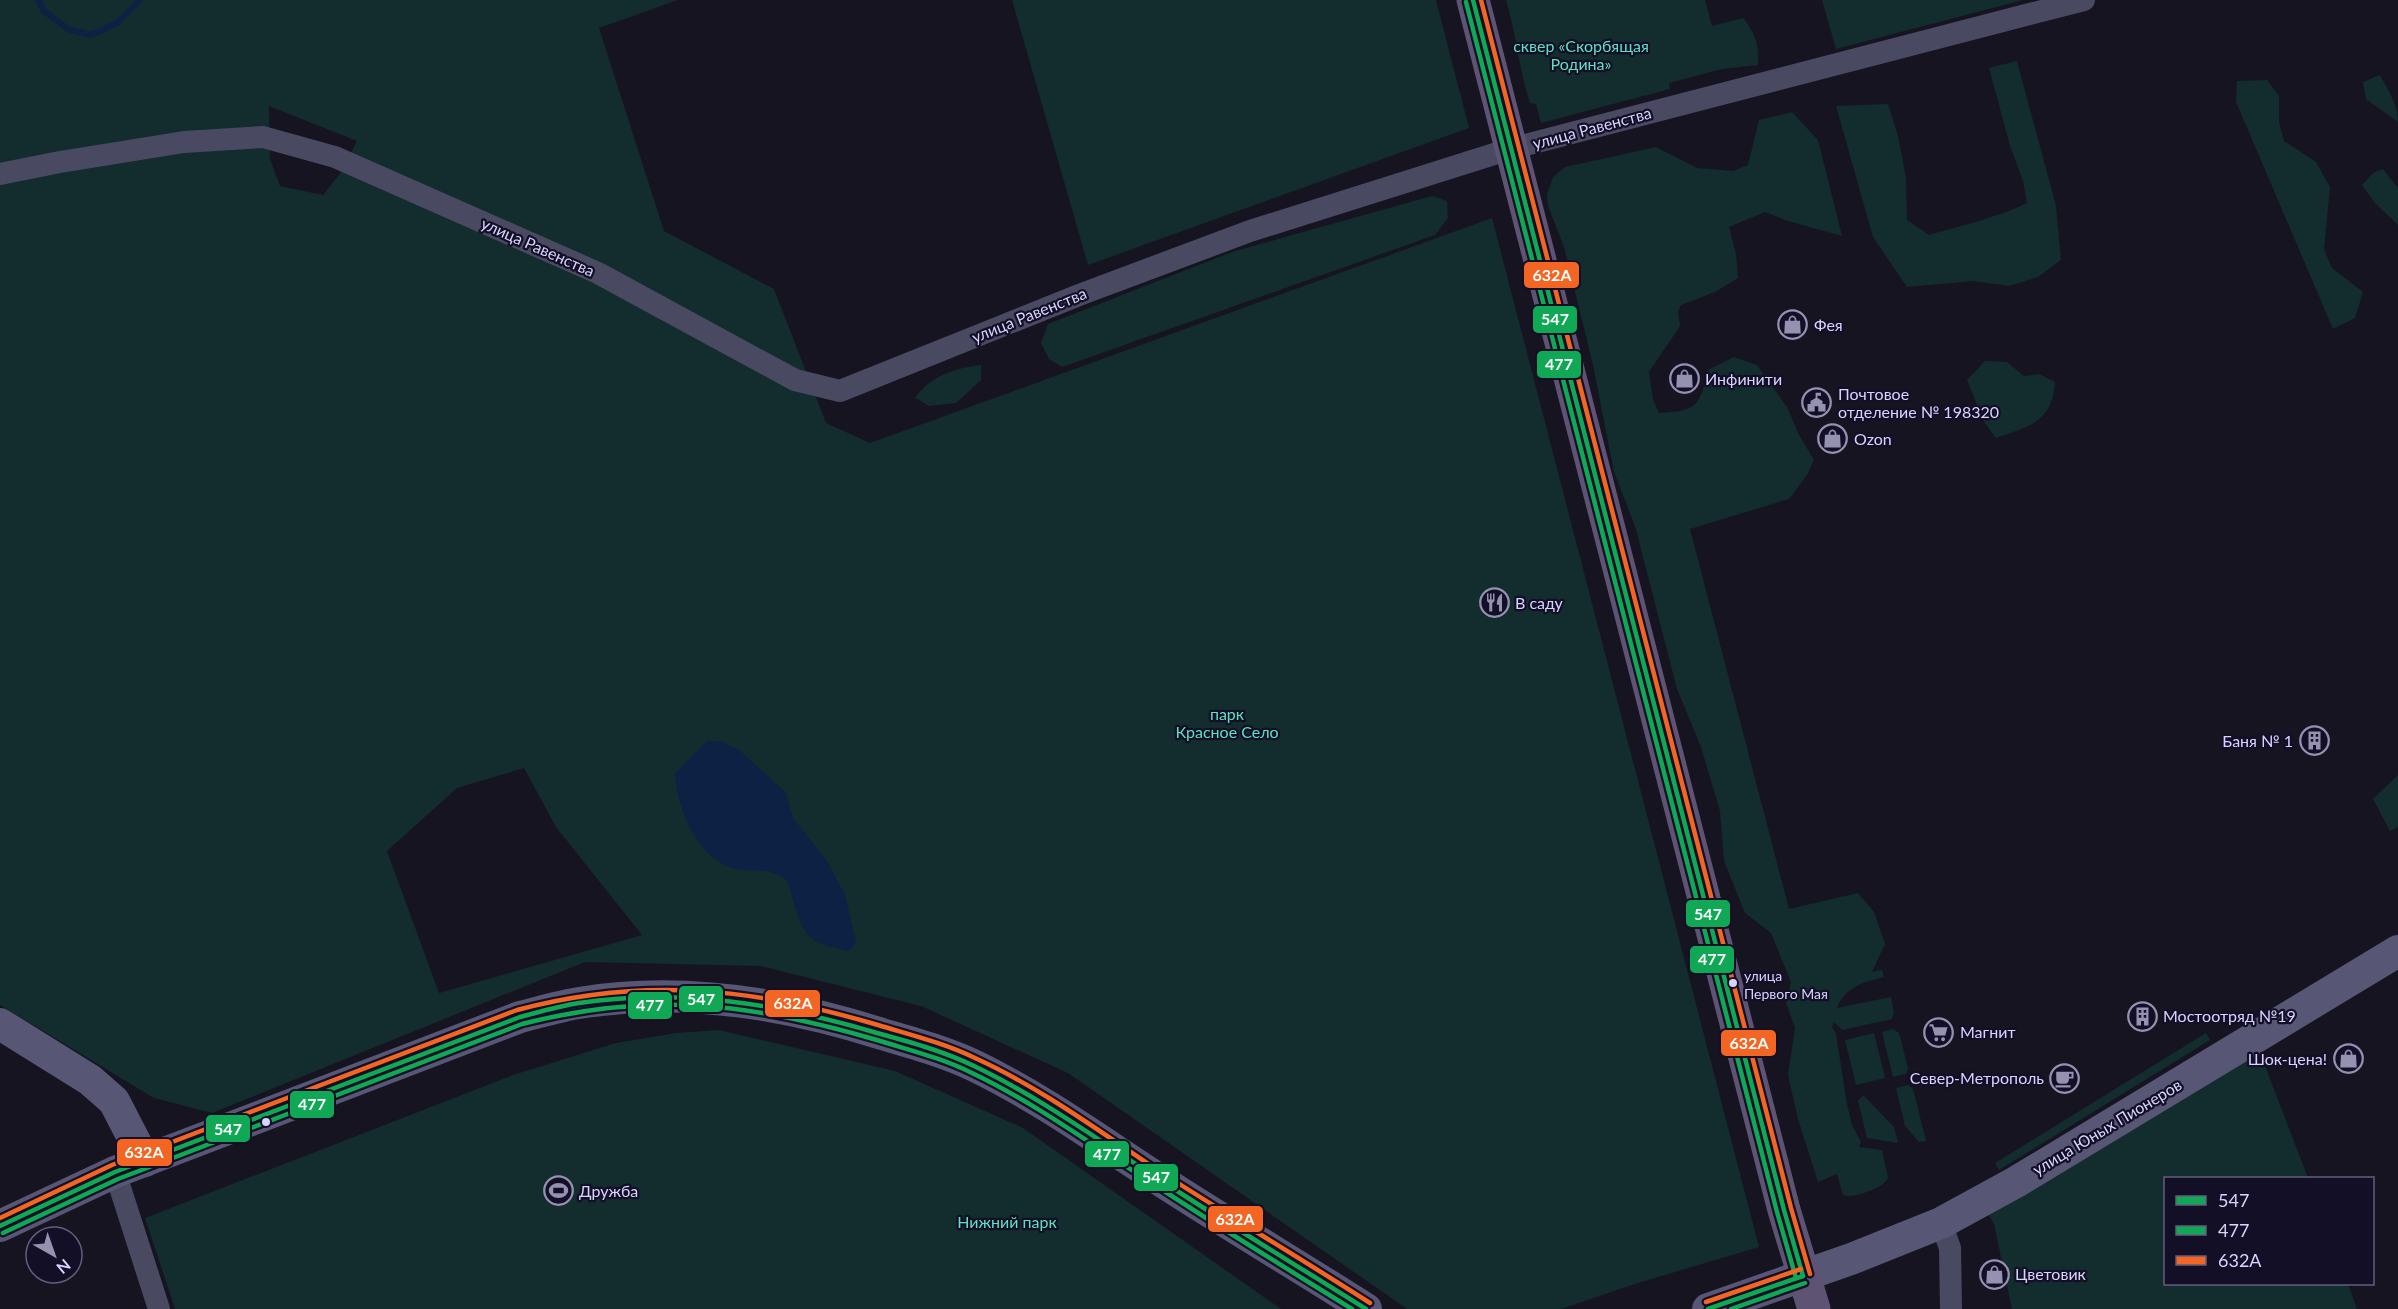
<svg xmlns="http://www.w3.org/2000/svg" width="2398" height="1309" viewBox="0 0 2398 1309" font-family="Lato,sans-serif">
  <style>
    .green { fill: #132c2d; fill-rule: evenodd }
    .water { fill: #0d2144 }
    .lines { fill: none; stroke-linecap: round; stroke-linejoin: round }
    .stream { stroke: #0d2144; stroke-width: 6 }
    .street { stroke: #4a4962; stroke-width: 22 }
    .secondary { stroke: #575674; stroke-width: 32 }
    .primary { stroke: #5e5373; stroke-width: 33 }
    .bus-1-casing { stroke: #130f26; stroke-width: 9 }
    .bus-2-casing { stroke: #130f26; stroke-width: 9 }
    .bus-3-casing { stroke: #130f26; stroke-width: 9 }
    .bus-1 { stroke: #10a855; stroke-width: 4.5 }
    .bus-2 { stroke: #10a855; stroke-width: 4.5 }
    .bus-3 { stroke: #f26522; stroke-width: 4.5 }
    .bus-dot { fill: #d9d4ff; stroke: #130f26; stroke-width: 2 }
    .labels { text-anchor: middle; stroke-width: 4.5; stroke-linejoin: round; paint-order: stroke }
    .bus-label { font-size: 14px; fill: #d9d4ff; stroke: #130f26; text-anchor: start }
    .park-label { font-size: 16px; fill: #5fe0c0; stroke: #130f26 }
    .street-label { font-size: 16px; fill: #d9d4ff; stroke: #130f26 }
    .poi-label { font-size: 16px; fill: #d9d4ff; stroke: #130f26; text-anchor: start }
    .line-badge { stroke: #130f26; stroke-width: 2 }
    .badge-label { font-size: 16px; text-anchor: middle; font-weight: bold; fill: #fff }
  </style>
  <rect width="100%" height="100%" fill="#161421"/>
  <g class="green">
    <path d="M0,0h678l-79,28 65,203 110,58 52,134 44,20 622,-225 267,1029 -121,36 -77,26h-154l-339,-236 -147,-67 -160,-40 -176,-4 -373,151 -58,-15 -154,-93zM269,106l88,35 -15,30 -19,24 -43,-9 -10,-27zM524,768l32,59 86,108 -203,58 -52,-142 70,-63z"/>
    <path d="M1012,0h424l33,128 -381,137z"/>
    <path d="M1506,0h199l7,26 31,-8c13,16 16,27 15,47l-36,4 -53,14 1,6 -129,34 -5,-19 -6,-1c-11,-33 -14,-69 -24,-103z"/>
    <path d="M1822,0h201l-187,49z"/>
    <path d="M2017,61l39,145 5,54 -23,17 -29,9 -36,-5 -66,6 -34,-50 -37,-131 52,-2 10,32 8,42 1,42 22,15c33,-10 67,-17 98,-32l-4,-22 -13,-35 -21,-78z"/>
    <path d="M2380,75c8,15 18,30 18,47l-32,-23 -3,-17z"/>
    <path d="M2267,80l12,16v26l5,19 32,21 14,25 -6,62 8,19 31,24 -8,26 -22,11 -97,-227 1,-21z"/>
    <path d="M1792,112l26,28 24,96 -54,-15 -23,-9 -36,15 7,27 2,24 -23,14 -34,13 -3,6 2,15 -31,46 4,27 6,14c37,-2 41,-6 49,-43l26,-13 23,8 30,42 12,28 15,25 -7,15 -18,24 -99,30 99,380 69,-16 16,19 11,32 -13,28 10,-2 2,7c-20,5 -39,10 -47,31l54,-11 3,15 -2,7 -50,11 -8,-8 -2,5 4,7 11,70 5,21 9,17 -2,5 23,3 6,28c-4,10 -36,21 -45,17l-6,-21 -19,8 -20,-63 -10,-44 7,-47 -9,-25 5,-21 -20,-49 -26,-20 -21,-52 -4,-50 -19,-64 -24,-58 -42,-163 -21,-54 -21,-107 -29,-118 -16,-41 -1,-12 6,-17 12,-10 91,-20 41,21 36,3 15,-6 11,-45z"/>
    <path d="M2383,169l15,19v37l-23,-22 -13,-18 11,-12z"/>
    <path d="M1432,196l15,5 1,17 -13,17 -373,132 -13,-8 -8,-16 7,-19 184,-72z"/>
    <path d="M1985,361l22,1 17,14 15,-2 16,8c-3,41 -26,44 -59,56l-12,-16 -17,-42z"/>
    <path d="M981,365v15l-25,23 -27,3 -14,-8c15,-22 40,-30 66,-33z"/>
    <path d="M2398,775v52l-8,4 -17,-32z"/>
    <path d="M1893,1029l6,4 9,35 -2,6 -13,3 -11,-45z"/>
    <path d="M719,1030l176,41 128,57 258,181h-1106l-30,-91 368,-143 103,-32 60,-10z"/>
    <path d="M1874,1033l11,45 -29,7 -11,-45z"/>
    <path d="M2206,1033l4,7 -211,130 -4,-7z"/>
    <path d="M2261,1050l8,9 -5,4 44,115h-142v106h182l9,25h-345l-18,-85 -7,-12z"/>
    <path d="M1908,1085l5,4 13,52 -7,1 -14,-16 -9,-38z"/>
    <path d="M1863,1095l31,32 4,16 -31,-5 -9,-37z"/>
  </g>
  <path class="water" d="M707,741h14l18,9 47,43 7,25 34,43 18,34 11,47 -7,9c-40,-9 -44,-11 -56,-51 -2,-6 -4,-16 -8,-21 -14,-12 -33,-7 -49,-10 -38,-8 -60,-63 -61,-96z"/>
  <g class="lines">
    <path class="stream" d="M38,0l6,11 24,18 23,6 26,-12 23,-23"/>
    <g class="street">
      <path d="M0,174l60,-12 124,-20 79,-5 72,20 263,116 197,107 45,11 239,-96 171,-64 260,-82 574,-149"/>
      <path d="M115,1172l44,137"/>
      <path d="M1941,1223l9,25 1,61"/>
    </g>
    <g class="secondary">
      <path d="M0,1024l90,56 24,21 31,60"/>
      <path d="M0,1226l115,-54 405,-155c20,-5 40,-11 59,-14 103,-17 206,0 303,31 31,9 64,18 93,32 64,31 122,73 182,112 69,45 140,87 209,131"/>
      <path d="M1708,1309l143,-50 90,-36 75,-41 382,-231"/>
    </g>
    <path class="primary" d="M1473,0l311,1210 30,99"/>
    <defs>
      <g id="bus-1">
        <path d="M1473,0l311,1210 19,66"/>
        <path d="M0,1226l115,-54 405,-155c19,-5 39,-11 59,-14 102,-15 201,1 298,30 33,9 66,18 97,33 65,31 123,73 183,112 69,45 139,87 209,131"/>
        <path d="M1708,1309l95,-33"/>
      </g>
      <g id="bus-2">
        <path d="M1466,2l311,1210 19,66"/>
        <path d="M3,1233l115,-54 404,-155c129,-33 229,-21 355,16 32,10 65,18 95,33 65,31 123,74 183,112 65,43 131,83 197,124"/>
        <path d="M1731,1309l74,-26"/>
      </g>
      <g id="bus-3">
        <path d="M1481,0l310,1208 19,66"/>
        <path d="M0,1218l112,-53 405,-155c127,-34 236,-22 361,15 33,10 66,18 97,33 66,30 124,73 184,113 70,45 141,87 211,132"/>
        <path d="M1706,1302l95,-33"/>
      </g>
    </defs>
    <use href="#bus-1" class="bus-1-casing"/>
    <use href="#bus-2" class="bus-2-casing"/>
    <use href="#bus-3" class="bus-3-casing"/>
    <use href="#bus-1" class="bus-1"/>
    <use href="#bus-2" class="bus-2"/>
    <use href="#bus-3" class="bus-3"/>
  </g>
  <defs>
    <symbol id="shop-ring" viewBox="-11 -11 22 22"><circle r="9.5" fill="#130f26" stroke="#9591b1" stroke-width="1.5"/><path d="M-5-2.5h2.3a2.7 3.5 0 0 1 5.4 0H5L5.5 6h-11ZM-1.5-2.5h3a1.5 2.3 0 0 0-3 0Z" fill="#9591b1"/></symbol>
    <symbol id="civic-ring" viewBox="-11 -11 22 22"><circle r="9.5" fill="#130f26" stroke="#9591b1" stroke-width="1.5"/><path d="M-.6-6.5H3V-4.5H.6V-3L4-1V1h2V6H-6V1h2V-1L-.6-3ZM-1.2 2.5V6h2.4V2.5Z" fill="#9591b1"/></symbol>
    <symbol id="restaurant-ring" viewBox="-11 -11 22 22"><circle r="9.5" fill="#130f26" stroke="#9591b1" stroke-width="1.5"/><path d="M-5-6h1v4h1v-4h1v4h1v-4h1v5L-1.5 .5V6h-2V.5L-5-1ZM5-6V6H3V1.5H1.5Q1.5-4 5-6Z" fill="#9591b1"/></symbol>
    <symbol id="building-ring" viewBox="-11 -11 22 22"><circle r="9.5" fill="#130f26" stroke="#9591b1" stroke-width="1.5"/><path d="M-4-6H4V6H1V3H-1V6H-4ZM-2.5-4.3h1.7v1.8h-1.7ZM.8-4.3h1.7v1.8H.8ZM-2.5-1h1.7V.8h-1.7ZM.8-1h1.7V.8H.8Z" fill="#9591b1"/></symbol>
    <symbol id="supermarket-ring" viewBox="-11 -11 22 22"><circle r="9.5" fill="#130f26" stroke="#9591b1" stroke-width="1.5"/><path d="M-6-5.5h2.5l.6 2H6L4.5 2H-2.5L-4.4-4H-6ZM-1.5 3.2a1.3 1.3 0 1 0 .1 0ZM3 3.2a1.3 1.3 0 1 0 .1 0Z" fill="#9591b1"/></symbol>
    <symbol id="cafe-ring" viewBox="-11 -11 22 22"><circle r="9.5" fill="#130f26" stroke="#9591b1" stroke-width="1.5"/><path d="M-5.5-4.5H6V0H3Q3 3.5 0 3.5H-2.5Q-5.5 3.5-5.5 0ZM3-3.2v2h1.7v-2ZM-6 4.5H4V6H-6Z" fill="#9591b1"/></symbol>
    <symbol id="stadium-ring" viewBox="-11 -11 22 22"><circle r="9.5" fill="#130f26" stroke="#9591b1" stroke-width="1.5"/><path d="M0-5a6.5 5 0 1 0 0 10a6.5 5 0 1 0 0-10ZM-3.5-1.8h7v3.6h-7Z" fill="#9591b1"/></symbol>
  </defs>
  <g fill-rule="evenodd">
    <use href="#shop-ring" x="1776" y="308" width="33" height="33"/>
    <use href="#shop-ring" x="1668" y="362" width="33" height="33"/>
    <use href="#civic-ring" x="1800" y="386" width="33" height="33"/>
    <use href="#shop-ring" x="1816" y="422" width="33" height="33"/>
    <use href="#restaurant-ring" x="1478" y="586" width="33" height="33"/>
    <use href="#building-ring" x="2298" y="724" width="33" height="33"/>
    <use href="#building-ring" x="2126" y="1000" width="33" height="33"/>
    <use href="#supermarket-ring" x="1922" y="1016" width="33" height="33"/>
    <use href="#shop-ring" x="2332" y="1042" width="33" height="33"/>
    <use href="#cafe-ring" x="2048" y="1062" width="33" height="33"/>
    <use href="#stadium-ring" x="542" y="1174" width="33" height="33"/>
    <use href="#shop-ring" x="1978" y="1258" width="33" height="33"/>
  </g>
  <g class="bus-dot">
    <circle cx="1733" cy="983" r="5"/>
    <circle cx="266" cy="1122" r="5"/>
  </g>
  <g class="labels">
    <g class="bus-label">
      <text x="1744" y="981">улица<tspan x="1744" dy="18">Первого Мая</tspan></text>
    </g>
    <g class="park-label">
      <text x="1581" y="52">сквер «Скорбящая<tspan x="1581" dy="18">Родина»</tspan></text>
      <text x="1227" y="720">парк<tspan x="1227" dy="18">Красное Село</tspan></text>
      <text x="1007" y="1228">Нижний парк</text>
    </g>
    <g class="street-label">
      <text transform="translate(1592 128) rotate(-15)" y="6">улица Равенства</text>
      <text transform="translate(538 247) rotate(24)" y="6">улица Равенства</text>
      <text transform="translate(1029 315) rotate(-22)" y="6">улица Равенства</text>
      <text transform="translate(2107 1127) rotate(-31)" y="6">улица Юных Пионеров</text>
    </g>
    <g class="poi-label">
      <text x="1814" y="331">Фея</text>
      <text x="1705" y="385">Инфинити</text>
      <text x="1838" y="400">Почтовое<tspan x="1838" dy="18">отделение № 198320</tspan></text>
      <text x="1854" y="445">Ozon</text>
      <text x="1515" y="609">В саду</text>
      <text x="2293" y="747" text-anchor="end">Баня № 1</text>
      <text x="2163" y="1022">Мостоотряд №19</text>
      <text x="1960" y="1038">Магнит</text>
      <text x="2327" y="1065" text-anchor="end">Шок-цена!</text>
      <text x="2044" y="1084" text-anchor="end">Север-Метрополь</text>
      <text x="579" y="1197">Дружба</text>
      <text x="2015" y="1280">Цветовик</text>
    </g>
  </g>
  <g class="line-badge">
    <rect x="1523" y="261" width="57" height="28" rx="6" fill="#f26522"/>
    <rect x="1532" y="305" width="46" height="29" rx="6" fill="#10a855"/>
    <rect x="1536" y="350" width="46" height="29" rx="6" fill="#10a855"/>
    <rect x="1685" y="899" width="46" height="29" rx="6" fill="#10a855"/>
    <rect x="1689" y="945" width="46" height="29" rx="6" fill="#10a855"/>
    <rect x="678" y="985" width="46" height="28" rx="6" fill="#10a855"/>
    <rect x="764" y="989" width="57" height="29" rx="6" fill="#f26522"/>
    <rect x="627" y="991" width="46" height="29" rx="6" fill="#10a855"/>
    <rect x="1720" y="1029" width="57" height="28" rx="6" fill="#f26522"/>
    <rect x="289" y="1090" width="46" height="29" rx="6" fill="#10a855"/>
    <rect x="205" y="1114" width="46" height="29" rx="6" fill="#10a855"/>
    <rect x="116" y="1138" width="57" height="29" rx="6" fill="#f26522"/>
    <rect x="1084" y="1140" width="46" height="28" rx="6" fill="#10a855"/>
    <rect x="1133" y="1163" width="46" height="29" rx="6" fill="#10a855"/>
    <rect x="1207" y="1205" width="57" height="28" rx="6" fill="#f26522"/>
  </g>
  <g class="badge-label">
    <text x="1552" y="281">632А</text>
    <text x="1555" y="325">547</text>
    <text x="1559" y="370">477</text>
    <text x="1708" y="920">547</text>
    <text x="1712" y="965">477</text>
    <text x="701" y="1005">547</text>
    <text x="793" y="1009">632А</text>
    <text x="650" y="1011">477</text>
    <text x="1749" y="1049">632А</text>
    <text x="312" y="1110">477</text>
    <text x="228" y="1135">547</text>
    <text x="144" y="1158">632А</text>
    <text x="1107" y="1160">477</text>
    <text x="1156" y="1183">547</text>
    <text x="1235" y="1225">632А</text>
  </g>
  <rect x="2164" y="1177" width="210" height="108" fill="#130f26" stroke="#625e7d" stroke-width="1.5"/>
  <rect x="2176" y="1196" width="30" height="9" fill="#10a855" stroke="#625e7d" stroke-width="1.5"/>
  <text x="2218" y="1207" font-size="18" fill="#d9d4ff">547</text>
  <rect x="2176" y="1226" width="30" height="9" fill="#10a855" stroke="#625e7d" stroke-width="1.5"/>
  <text x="2218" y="1237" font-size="18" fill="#d9d4ff">477</text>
  <rect x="2176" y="1256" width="30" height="9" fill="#f26522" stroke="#625e7d" stroke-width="1.5"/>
  <text x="2218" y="1267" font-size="18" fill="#d9d4ff">632А</text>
  <g transform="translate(54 1255) rotate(140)"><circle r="28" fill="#130f26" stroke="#625e7d" stroke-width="1.5"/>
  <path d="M0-4.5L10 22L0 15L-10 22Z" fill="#9591b1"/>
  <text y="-9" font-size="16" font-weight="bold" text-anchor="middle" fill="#d9d4ff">N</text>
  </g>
</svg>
